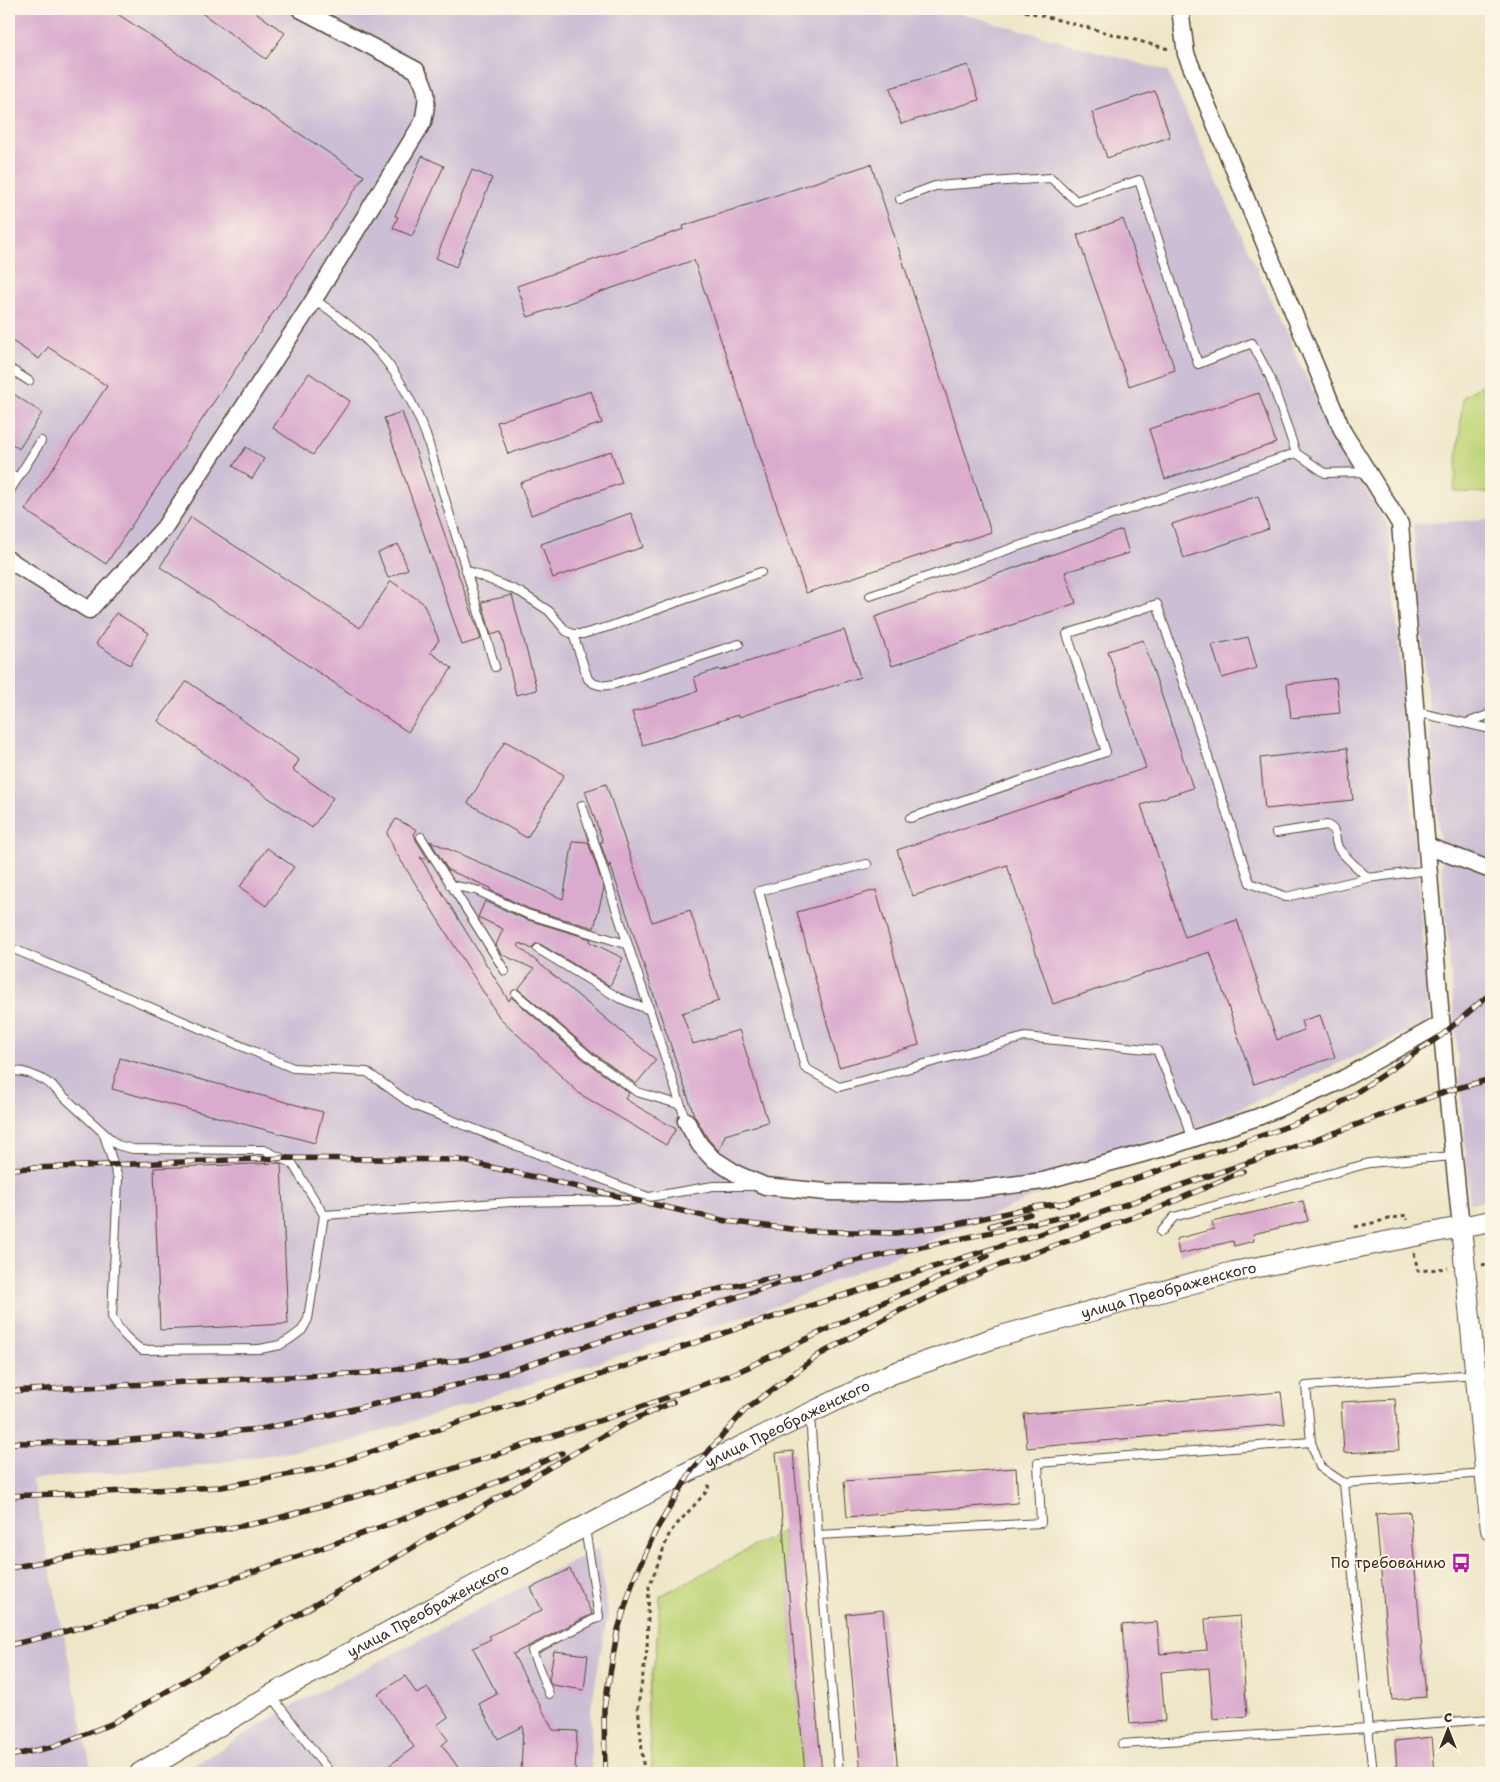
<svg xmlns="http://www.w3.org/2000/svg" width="1500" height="1782" viewBox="0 0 1500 1782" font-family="'Shantell Sans',sans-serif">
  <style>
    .industrial { fill: #ccbed4 }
    .green { fill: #bfd579; stroke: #7d804c }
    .building { fill: #daabce }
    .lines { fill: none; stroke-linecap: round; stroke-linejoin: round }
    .service-casing { stroke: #564637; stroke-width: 10 }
    .minor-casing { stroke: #564637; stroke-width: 19 }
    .tertiary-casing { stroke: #564637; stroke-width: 22 }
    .path { stroke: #564637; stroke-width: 3; stroke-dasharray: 4 4; stroke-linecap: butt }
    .service { stroke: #fff; stroke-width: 8 }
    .minor { stroke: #fff; stroke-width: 16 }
    .tertiary { stroke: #fff; stroke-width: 20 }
    .rail-casing { stroke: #3b2a1e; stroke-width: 5.5 }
    .rail { stroke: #fcf5e5; stroke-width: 4; stroke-dasharray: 11; stroke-linecap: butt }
    .labels { text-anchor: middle; stroke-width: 4; stroke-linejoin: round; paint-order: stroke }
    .street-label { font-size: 15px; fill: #3b2a1e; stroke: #fcf5e5 }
    .poi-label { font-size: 15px; fill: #3b2a1e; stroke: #fcf5e5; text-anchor: end }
  </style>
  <rect width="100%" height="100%" fill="#fcf5e5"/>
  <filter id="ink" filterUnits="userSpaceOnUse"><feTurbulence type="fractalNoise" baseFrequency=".02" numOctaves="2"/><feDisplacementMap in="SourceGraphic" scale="10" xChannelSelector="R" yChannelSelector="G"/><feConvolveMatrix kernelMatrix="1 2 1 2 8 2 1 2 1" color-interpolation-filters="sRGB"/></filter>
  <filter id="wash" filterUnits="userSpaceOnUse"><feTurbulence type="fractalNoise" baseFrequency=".0096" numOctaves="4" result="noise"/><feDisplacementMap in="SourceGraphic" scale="20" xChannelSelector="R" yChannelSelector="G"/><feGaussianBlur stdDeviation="1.12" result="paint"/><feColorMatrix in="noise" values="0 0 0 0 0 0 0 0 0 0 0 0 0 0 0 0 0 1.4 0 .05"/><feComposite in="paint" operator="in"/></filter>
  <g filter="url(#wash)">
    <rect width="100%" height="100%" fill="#eee6c7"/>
    <g class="industrial">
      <path d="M9,9h937l221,62 166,365 56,91 41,495 -242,110 -415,175 -432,137 -150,23 -159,12 60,294h-83z"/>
      <path d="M1491,519v682l-21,2 -57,-679z"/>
      <path d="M598,1548l10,65 -17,95v65h-410l109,-66z"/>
    </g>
    <g class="green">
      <path d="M1491,378v115l-37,-1 9,-95z"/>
      <path d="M783,1531l22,242h-153l-5,-70 9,-51 4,-56z"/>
    </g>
    <g id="blocks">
      <g class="building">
        <path d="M9,9h101l254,167 -258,388 -81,-54 82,-124 -59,-39 -9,12 -30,-20z"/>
        <path d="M196,9h55l34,24 -19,26z"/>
        <path d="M968,65l11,35 -78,24 -11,-36z"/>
        <path d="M1155,91l15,46 -63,21 -15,-46z"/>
        <path d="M422,156l22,10 -32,70 -19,-8 5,-11 -3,-1z"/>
        <path d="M871,164l120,368 -185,61 -112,-333 -166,57 -11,-31 167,-57 -1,-3z"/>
        <path d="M472,170l20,8 -36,89 -20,-9z"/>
        <path d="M1123,219l52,151 -46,16 -52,-151z"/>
        <path d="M309,373l41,28 -37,54 -40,-27z"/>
        <path d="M9,391l33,22 -23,36 -10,-7z"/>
        <path d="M591,391l11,32 -94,31 -11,-32z"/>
        <path d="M1259,393l17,50 -111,36 -16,-50z"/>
        <path d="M402,412l79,227 -19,6 -78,-227z"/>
        <path d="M246,447l18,12 -12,20 -19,-13z"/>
        <path d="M611,451l11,32 -91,32 -11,-32z"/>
        <path d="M1258,496l11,33 -85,29 -12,-34z"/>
        <path d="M631,513l12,34 -90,31 -12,-34z"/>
        <path d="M191,517l169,111 31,-47 32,22 16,37 -9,12 22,16 -44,64 -248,-165z"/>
        <path d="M1122,530l7,23 -64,19 11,31 -184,63 -17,-49z"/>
        <path d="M398,544l10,25 -20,9 -10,-25z"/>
        <path d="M512,595l25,95 -21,5 -15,-63 -10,3 -9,-33z"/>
        <path d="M116,613l33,20 -19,32 -34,-21z"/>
        <path d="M844,630l16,47 -121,40 -1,-2 -95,30 -11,-33 66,-21 -4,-14 25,-8 1,2z"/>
        <path d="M1248,637l9,31 -35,10 -10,-33z"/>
        <path d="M1143,640l50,148 -52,17 44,132 52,-17 40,120 27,-10 -3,-9 19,-6 15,42 -81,27 -44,-132 -157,52 -46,-139 -94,31 -16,-46 249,-82 -38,-117z"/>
        <path d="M1336,678l4,35 -49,5 -4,-34z"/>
        <path d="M187,681l112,79 -6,10 40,28 -21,30 -154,-107z"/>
        <path d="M505,741l59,34 -37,63 -59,-35z"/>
        <path d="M1347,748l6,52 -88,9 -5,-51z"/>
        <path d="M606,784l46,138 38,-12 29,91 -37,12 11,31 46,-14 29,92 -43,13 -6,16 -11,-12 -14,-24 -84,-251 -1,4 -9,-26h3l-18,-51z"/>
        <path d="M396,819l21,11 -3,4 2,6 14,22 -10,-5 89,144 2,-4 77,66 41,30 -4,6 51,30 -10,16 -86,-51 -81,-77 -104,-166 -8,-18z"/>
        <path d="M430,841l133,58 10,-58 15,1 16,46 -10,40 -65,-19 -39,-19 1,-2 -43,-18z"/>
        <path d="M267,848l27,19 -28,39 -26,-19z"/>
        <path d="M876,890l43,155 -80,22 -42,-155z"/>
        <path d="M485,901l40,18 66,20 -1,3 33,16 -13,28 -70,-42h-5l-3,5 -12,-6 -2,3 138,114 -20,24 -40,-29 -78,-66 16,-20 -33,-15 -5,-9 7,-16 -25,-12z"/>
        <path d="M120,1058l203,54 -8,31 -203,-54z"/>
        <path d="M279,1163l2,1 7,160 -128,6 -6,-162z"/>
        <path d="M1303,1201l5,20 -55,13 1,7 -20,5 -1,-5 -54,13 -3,-15 38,-10 -2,-7z"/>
        <path d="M1281,1392l4,32 -258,24 -3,-34z"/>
        <path d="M1395,1399l4,51 -55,3 -3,-51z"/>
        <path d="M793,1451l29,322h-17l-29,-320z"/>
        <path d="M1016,1468l2,35 -171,14 -3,-36z"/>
        <path d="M1410,1512l16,185 -34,3 -16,-186z"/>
        <path d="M570,1569l22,45 -79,40 40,76 24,1 -2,42h-54l2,-47 -25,13 -19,-35 18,-10 -24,-46 18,-9 -2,-3 53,-26 -11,-22z"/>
        <path d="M883,1610l15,163h-37l-15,-159z"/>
        <path d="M1240,1616l7,100 -34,3 -4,-51 -48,4 4,49 -35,3 -8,-99 35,-3 3,32 47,-4 -2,-31z"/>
        <path d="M554,1651l34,4 -4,35 -32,-5 -3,-5z"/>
        <path d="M405,1676l12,18 11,-6 20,29 -11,8 11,15 -6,5 20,28h-83l35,-26 -36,-53z"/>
        <path d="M1432,1737l3,36h-38l-2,-32z"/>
      </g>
    </g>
  </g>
  <g filter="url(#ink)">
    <use href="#blocks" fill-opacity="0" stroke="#564637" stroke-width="1"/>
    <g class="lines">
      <defs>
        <g id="service">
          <path d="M900,199l35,-13 116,-8 25,23 63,-21 59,184 54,-21 18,34 26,76 29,20 43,-1"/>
          <path d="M314,299c61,43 84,66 112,136l69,232"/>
          <path d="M9,368l20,13"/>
          <path d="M9,473l9,5"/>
          <path d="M9,492l32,-51"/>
          <path d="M466,570l54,22 29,19 17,20 7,3h10l28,-8 150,-54"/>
          <path d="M870,596l426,-143"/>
          <path d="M573,634l15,45c8,8 17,7 27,5l124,-40"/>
          <path d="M1416,712l75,17"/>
          <path d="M1467,723l21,-8 3,-4"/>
          <path d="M582,805l104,316"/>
          <path d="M910,818l196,-66 -39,-118 90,-30 93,279 36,14 82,-19"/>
          <path d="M1276,833l51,-8c12,5 6,15 12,24 8,10 20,20 29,29l61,-8"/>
          <path d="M421,837l84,134"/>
          <path d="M867,864l-108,27 46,177 34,19 186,-50 132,13 27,64 7,25"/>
          <path d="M450,885l26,5 51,24 99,30"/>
          <path d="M9,947l284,121 74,4 46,33 235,92"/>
          <path d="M538,949l81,49 31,12"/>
          <path d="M516,994l76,65 45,33 44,13"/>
          <path d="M9,1071c16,-1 28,4 41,13l67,61 16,4 131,1 28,13 32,52 187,-13 121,-2 81,-14h39"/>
          <path d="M104,1135l14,43 -6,139c8,15 16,23 30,33l118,-1 20,-4 10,-6 12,-9 6,-11 16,-104"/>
          <path d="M1161,1232l13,-15 195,-54 84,-7"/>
          <path d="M810,1414l8,121 21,238"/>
          <path d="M1311,1442l-5,-56 185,-13"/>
          <path d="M1344,1483l24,245 123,-9"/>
          <path d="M818,1535l223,-12 -3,-60 273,-21 9,25 24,16 142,-10"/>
          <path d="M549,1694l-17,-43 67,-34 -14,-89"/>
          <path d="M271,1695l59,78"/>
          <path d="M1122,1744l246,-16 5,45"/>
        </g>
        <g id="minor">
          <path d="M1180,9l6,45 157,378 57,92 47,567 14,136"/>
          <path d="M9,560l80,50 75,-82 146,-222 113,-184c5,-24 6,-31 -7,-52l-116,-61"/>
          <path d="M1427,846l64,24"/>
          <path d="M686,1121l14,24 12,13 25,16 28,12 61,6 75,1 71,-3 71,-9 131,-36 84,-28 76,-33 107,-60"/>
        </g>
        <g id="tertiary">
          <path d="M1461,1227l30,303"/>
          <path id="s1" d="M140,1773l131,-78 314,-169 107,-56 199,-96 106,-37 236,-65 258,-51"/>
        </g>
      </defs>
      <use href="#service" class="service-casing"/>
      <use href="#minor" class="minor-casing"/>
      <use href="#tertiary" class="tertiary-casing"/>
      <g class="path">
        <path d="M1017,9l152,40"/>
        <path d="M1355,1227l51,-12 1,5"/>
        <path d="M1414,1253l4,18 30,-3"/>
        <path d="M1482,1265l9,-2"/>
        <path d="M644,1773l-6,-67 9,-57 2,-62 21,-55 38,-42 1,-9"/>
      </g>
      <use href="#service" class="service"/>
      <use href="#minor" class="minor"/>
      <use href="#tertiary" class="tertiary"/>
      <defs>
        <g id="rail">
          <path d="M1302,1145l145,-54 44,-12"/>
          <path d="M9,1169l274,-11 177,2 266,61 81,10 89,2 57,-8 80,-18 32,-4"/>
          <path d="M1059,1205l216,-74 55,-21 112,-75 49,-42"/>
          <path d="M990,1226l40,-12"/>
          <path d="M9,1391l359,-18 101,-14 198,-59 110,-23"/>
          <path d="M9,1443l98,-1 154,-13 46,-9 184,-43 345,-112 241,-51"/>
          <path d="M9,1496l213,-9 101,-19 422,-142 294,-92 269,-92"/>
          <path d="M9,1568l259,-47 181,-51 180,-59 109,-39 148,-71 102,-45"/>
          <path d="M9,1645c89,-19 178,-50 264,-80 98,-34 196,-68 289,-112"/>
          <path d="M9,1756l43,-9 59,-23 513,-300 49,-22"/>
          <path d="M605,1773l-1,-64 13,-76 16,-52 22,-49 37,-62 54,-61 73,-54 80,-44 88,-41 172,-62 84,-37"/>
        </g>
      </defs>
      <use href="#rail" class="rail-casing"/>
      <use href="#rail" class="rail"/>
    </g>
  </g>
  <defs>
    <symbol id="bus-bare" viewBox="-9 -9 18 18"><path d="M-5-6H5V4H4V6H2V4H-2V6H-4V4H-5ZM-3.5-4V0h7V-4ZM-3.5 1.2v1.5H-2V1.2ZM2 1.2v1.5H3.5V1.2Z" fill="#b5179e" stroke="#fcf5e5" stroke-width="2.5" paint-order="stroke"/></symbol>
  </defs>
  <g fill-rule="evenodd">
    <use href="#bus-bare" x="1447" y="1549" width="28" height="28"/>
  </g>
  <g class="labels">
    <g class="street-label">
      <text dy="5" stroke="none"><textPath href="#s1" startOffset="1141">улица Преображенского</textPath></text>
      <text dy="5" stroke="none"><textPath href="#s1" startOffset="736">улица Преображенского</textPath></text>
      <text dy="5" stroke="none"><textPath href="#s1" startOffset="331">улица Преображенского</textPath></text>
    </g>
    <g class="poi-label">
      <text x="1446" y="1568">По требованию</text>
    </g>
  </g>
  <rect width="1500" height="1782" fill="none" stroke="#fcf5e5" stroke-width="30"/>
  <g transform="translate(1448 1730)" stroke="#fcf5e5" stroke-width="4" paint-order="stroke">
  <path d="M0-4L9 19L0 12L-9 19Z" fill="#3b2a1e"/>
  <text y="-8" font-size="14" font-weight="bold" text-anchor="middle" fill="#3b2a1e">С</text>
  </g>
</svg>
